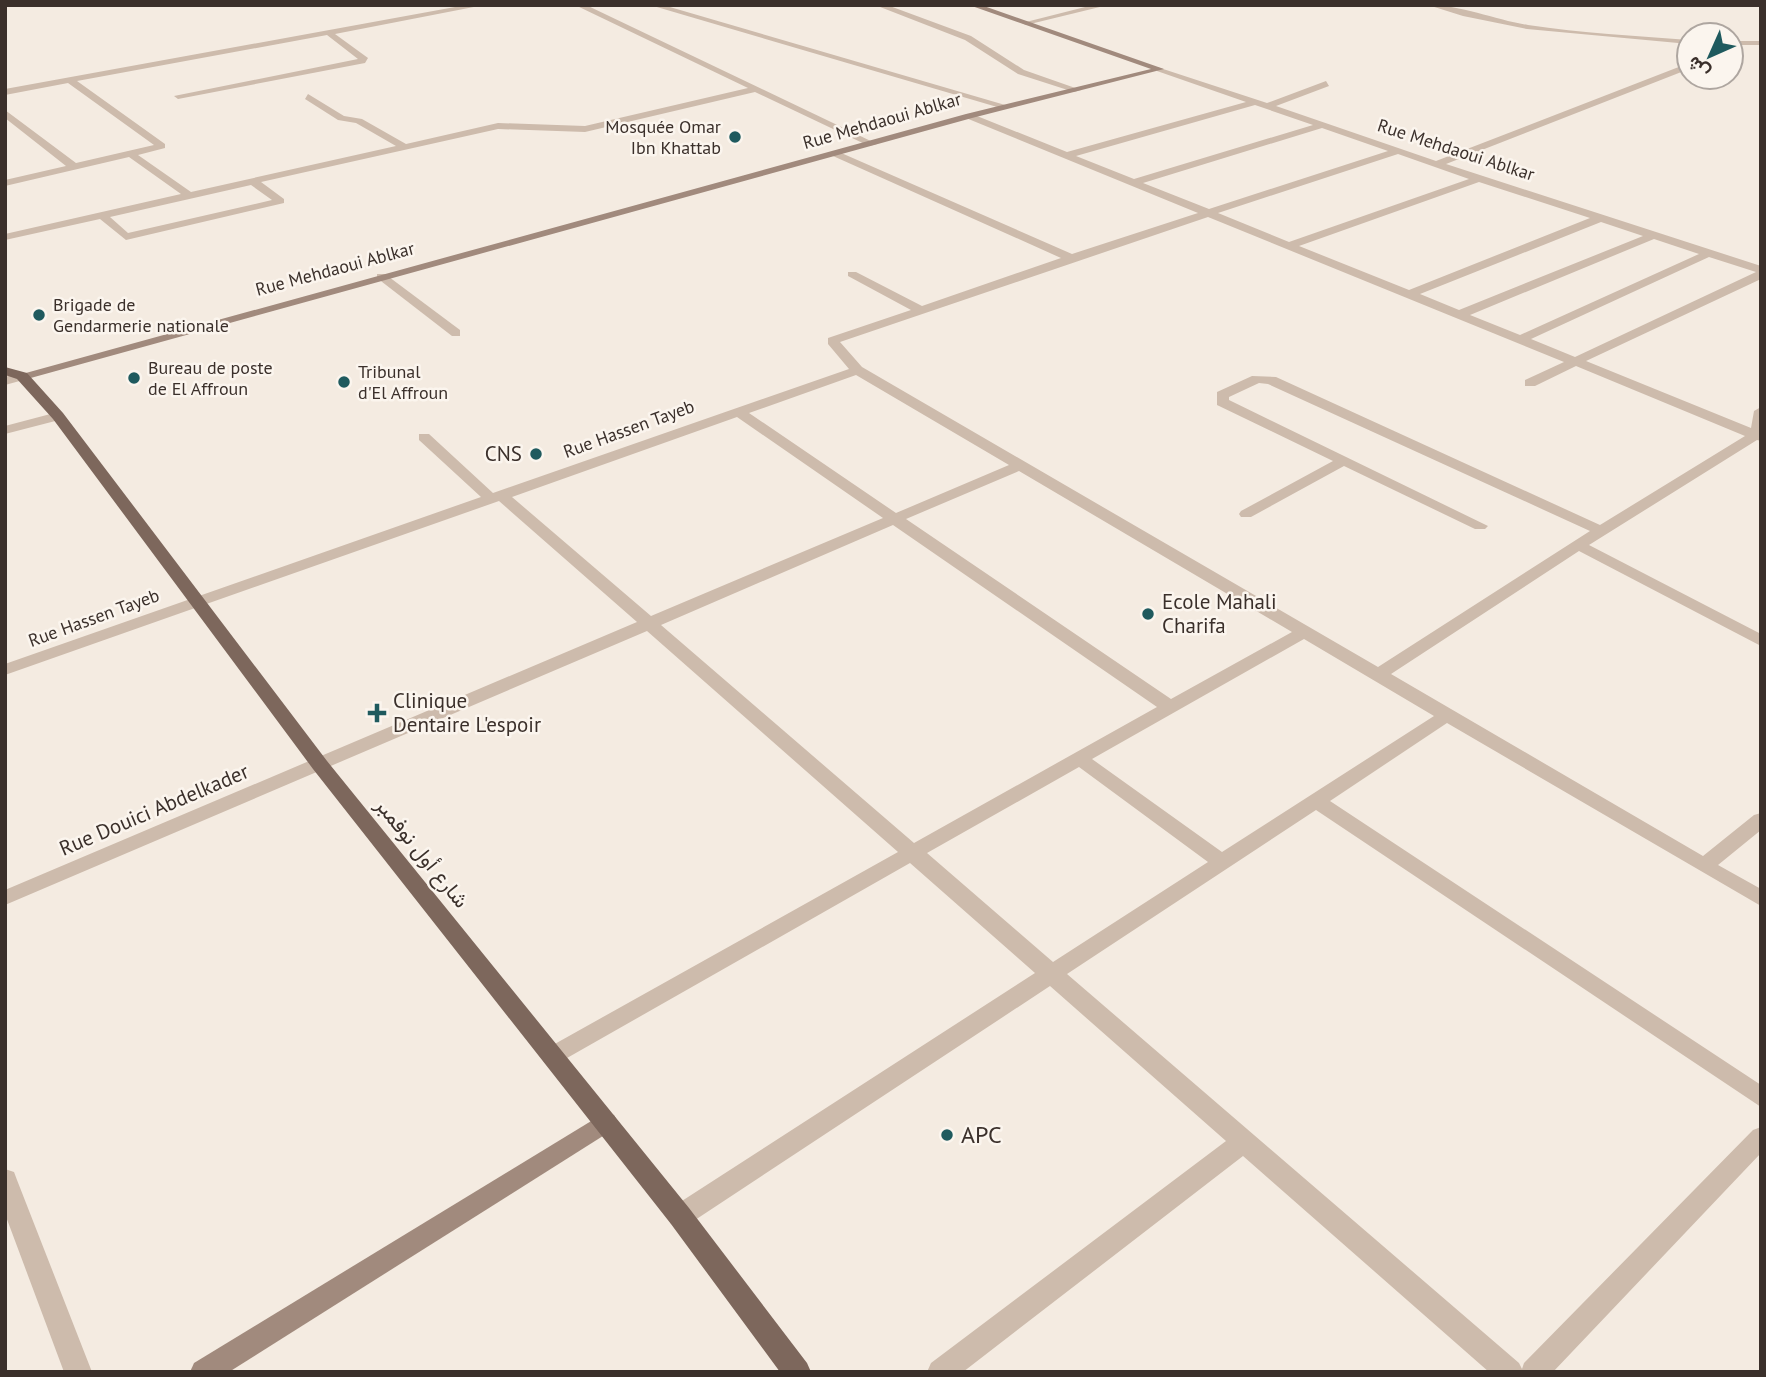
<svg xmlns="http://www.w3.org/2000/svg" width="1766" height="1377" viewBox="0 0 1766 1377" font-family="'PT Sans',Vazirmatn,sans-serif">
  <style>
    .lines { fill: none; stroke-linecap: round; stroke-linejoin: round }
    .street { fill: #cdbbac; fill-rule: evenodd }
    .secondary { fill: #a18a7d; fill-rule: evenodd }
    .primary { fill: #7d675c; fill-rule: evenodd }
    .poi-dot { fill: #1f5a5e; stroke: #fbf5ee; stroke-width: 2.5 }
    .labels { text-anchor: middle; stroke-width: 5; stroke-linejoin: round; paint-order: stroke }
    .far-street-label { font-size: 18px; fill: #3b302b; stroke: #fbf5ee }
    .far-poi-label { font-size: 18px; fill: #3b302b; stroke: #fbf5ee; text-anchor: start }
    .poi-label { font-size: 21px; fill: #3b302b; stroke: #fbf5ee; text-anchor: start }
    .street-label { font-size: 21px; fill: #3b302b; stroke: #fbf5ee }
    .near-poi-label { font-size: 24px; fill: #3b302b; stroke: #fbf5ee; text-anchor: start }
  </style>
  <rect width="100%" height="100%" fill="#f4ebe1"/>
  <g class="lines">
    <g class="street">
      <path d="M466,5h18l-149,29 33,24 -3,5 -187,36 -4,-3 184,-37 -31,-24 -250,46 88,63v4l-27,7 53,37 205,-46 -40,-23 -18,-3 -33,-21 3,-5 36,22 18,3 44,25 92,-21 87,3 163,-38 -173,-83h11l291,139 -8,2 -114,-54 -170,40 -87,-3 -237,53 23,17v4l-158,37 -26,-21 -95,21v-6l176,-40 -52,-37 -124,29v-6l61,-14 -61,-48v-8l71,53 78,-18 -86,-62 -63,12v-6zM251,185l21,15 -144,33 -18,-16z"/>
      <path d="M650,5h13l349,102 -8,2z"/>
      <path d="M875,5h12l84,31 53,34 57,20 -7,2 -56,-18 -53,-34z"/>
      <path d="M1093,5h15l-82,20 -4,-2z"/>
      <path d="M1428,5c33,0 68,15 100,20 54,8 107,11 161,15v4l-162,-15 -64,-13z"/>
      <rect x="1731" y="41" width="30" height="4"/>
      <path d="M1689,63v6l-243,95 315,102v13l-175,82 165,67 3,-17 7,-4v34l-4,-1 -168,105 172,89v12l-182,-95 -188,123 312,182 51,-41 7,-2v17l-43,35 43,24v17l-314,-183 -117,78 431,284v22l-445,-297 -249,164 452,389 3,6 2,-6 229,-233 8,-3v26l-208,219h-64l-246,-216 -280,216h-36l4,-9 295,-222 -176,-155 -361,238 -9,3 -9,-3 -4,-8 4,-8 364,-235 -125,-110 -350,199 -8,3 -8,-3 -3,-6 3,-6 354,-198 -251,-221 -642,274v-15l632,-268 -138,-121 -494,174v-11l476,-167 -62,-57v-6h10l64,59 356,-124 -21,-25v-6l83,-28 -63,-34v-4h8l66,34 139,-48 -228,-102v-4h6l233,102 126,-41 -232,-95v-4h6l95,38 179,-50 -89,-31v-4l110,36 59,-22 3,5 -53,20 160,55zM1255,105l58,20 -179,54 -58,-23zM1322,128l66,23 -179,58 -66,-26zM1398,154l71,25 -180,63 -71,-29zM1479,182l111,36 -181,72 -110,-44zM1208,217l356,145 -39,18v6h10l41,-20 169,70 -145,89 -324,-148 -24,-1 -35,16v13l116,56 -92,50 -2,3 2,3h10l93,-51 131,63h10l3,-3 -259,-126v-3l30,-14 9,1 322,147 -212,136 -516,-300 -22,-25zM1601,222l42,14 -184,74 -39,-16zM1654,239l45,15 -179,81 -50,-20zM1709,257l47,15 -181,85 -44,-18zM856,375l153,90 -113,48 -147,-100zM737,417l146,101 -232,98 -139,-119zM1019,471l273,161 -121,67 -265,-180zM893,525l264,182 -243,136 -253,-218zM1304,639l130,77 -212,136 -130,-93zM1079,767l129,95 -155,100 -126,-109z"/>
      <path d="M377,274h8l75,56v6h-8l-75,-58z"/>
      <path d="M22,372l7,4 -2,3 -22,6v-8z"/>
      <path d="M58,412l5,1v6l-58,15v-8z"/>
      <path d="M5,1169l9,3 3,8 75,192h-28l-59,-158z"/>
    </g>
    <g class="secondary">
      <path d="M969,5h12l183,64 -192,49 -945,261 -5,1 -7,-4 951,-262 185,-45z"/>
      <path d="M606,1112l8,3 4,7 -4,7 -385,243h-39l4,-9z"/>
    </g>
    <path class="primary" d="M5,367l22,6 36,40 264,348 362,447 118,155 4,9h-31l-109,-148 -358,-455 -260,-350 -36,-40 -12,-4z"/>
  </g>
  <g class="poi-dot">
    <circle cx="735" cy="137" r="7"/>
    <circle cx="39" cy="315" r="7"/>
    <circle cx="134" cy="378" r="7"/>
    <circle cx="344" cy="382" r="7"/>
    <circle cx="536" cy="454" r="7"/>
    <circle cx="1148" cy="614" r="7"/>
    <path d="M373.5 702.5h7v7h7v7h-7v7h-7v-7h-7v-7h7z"/>
    <circle cx="947" cy="1135" r="7"/>
  </g>
  <g class="labels">
    <g class="far-street-label">
      <text transform="translate(882 121) rotate(-16)" y="6">Rue Mehdaoui Ablkar</text>
      <text transform="translate(1456 150) rotate(18)" y="6">Rue Mehdaoui Ablkar</text>
      <text transform="translate(335 269) rotate(-15)" y="6">Rue Mehdaoui Ablkar</text>
      <text transform="translate(629 429) rotate(-20)" y="6">Rue Hassen Tayeb</text>
      <text transform="translate(94 618) rotate(-20)" y="6">Rue Hassen Tayeb</text>
    </g>
    <g class="far-poi-label">
      <text x="721" y="133" text-anchor="end">Mosquée Omar<tspan x="721" dy="21">Ibn Khattab</tspan></text>
      <text x="53" y="311">Brigade de<tspan x="53" dy="21">Gendarmerie nationale</tspan></text>
      <text x="148" y="374">Bureau de poste<tspan x="148" dy="21">de El Affroun</tspan></text>
      <text x="358" y="378">Tribunal<tspan x="358" dy="21">d'El Affroun</tspan></text>
    </g>
    <g class="poi-label">
      <text x="522" y="461" text-anchor="end">CNS</text>
      <text x="1162" y="609">Ecole Mahali<tspan x="1162" dy="24">Charifa</tspan></text>
      <text x="393" y="708">Clinique<tspan x="393" dy="24">Dentaire L'espoir</tspan></text>
    </g>
    <g class="street-label">
      <text transform="translate(154 810) rotate(-23)" y="7">Rue Douici Abdelkader</text>
      <text transform="translate(422 853) rotate(51)" y="7">شارع أول نوفمبر</text>
    </g>
    <g class="near-poi-label">
      <text x="961" y="1143">APC</text>
    </g>
  </g>
  <rect width="1766" height="1377" fill="none" stroke="#3b302b" stroke-width="14"/>
  <g transform="translate(1710 56) rotate(225)"><circle r="33" fill="#fbf5ee" stroke="#aea6a0" stroke-width="2"/>
  <path d="M0-5L12 26L0 18L-12 26Z" fill="#1f5a5e"/>
  <text y="-10" font-size="19" font-weight="bold" text-anchor="middle" fill="#3b302b">ش</text>
  </g>
</svg>
